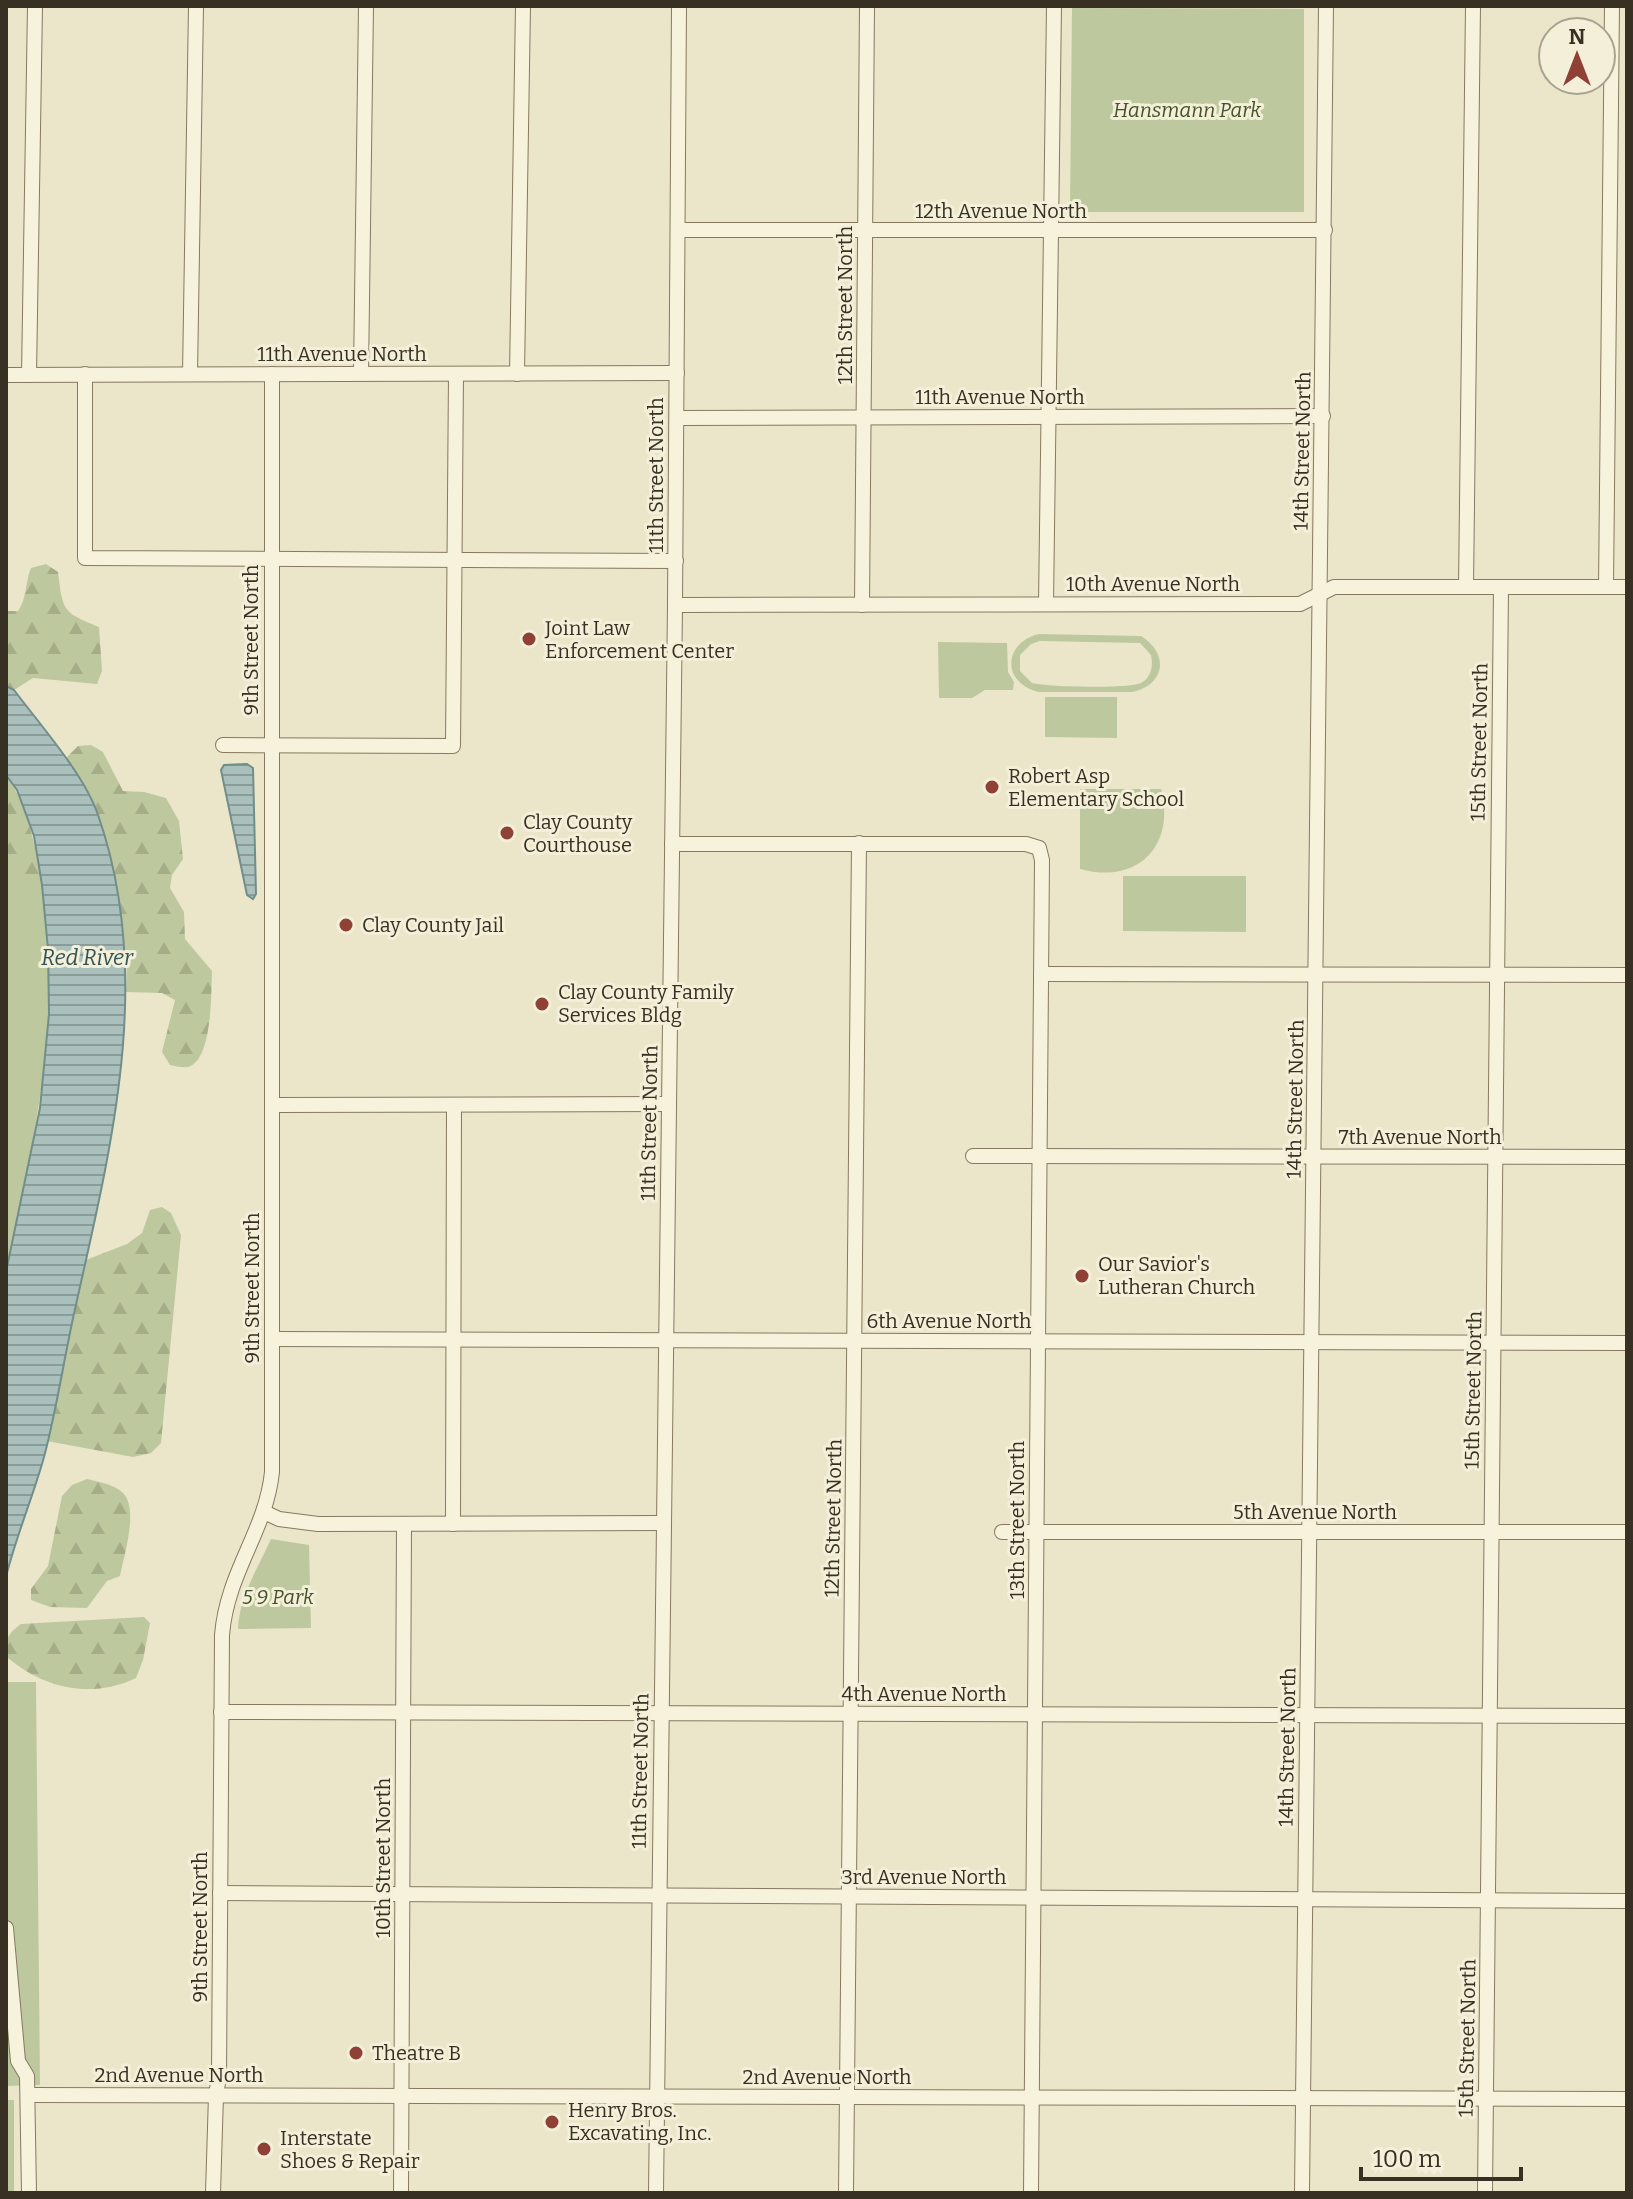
<svg xmlns="http://www.w3.org/2000/svg" width="1633" height="2199" viewBox="0 0 1633 2199" font-family="Bitter,serif">
  <style>
    .green { fill: #bec89e; fill-rule: evenodd }
    .forest { fill: url(#forest-firs) }
    .water { fill: url(#water-rules); stroke: #718e8b; stroke-width: 2 }
    .lines { fill: none; stroke-linecap: round; stroke-linejoin: round }
    .minor-casing { stroke: #867960; stroke-width: 16 }
    .minor { stroke: #f6f2dc; stroke-width: 14 }
    .poi-dot { fill: #904135; stroke: #f3efd9; stroke-width: 3 }
    .labels { text-anchor: middle; stroke-width: 6; stroke-linejoin: round; paint-order: stroke }
    .park-label { font-size: 20px; font-style: italic; fill: #43532a; stroke: #f3efd9 }
    .street-label { font-size: 20px; fill: #383022; stroke: #f3efd9 }
    .poi-label { font-size: 20px; fill: #383022; stroke: #f3efd9; text-anchor: start }
    .water-label { font-size: 22px; font-style: italic; fill: #335456; stroke: #f3efd9 }
  </style>
  <defs>
    <pattern id="forest-firs" width="22" height="20" patternUnits="userSpaceOnUse" patternTransform="scale(2)"><rect width="22" height="20" fill="#bec89e"/><path d="M5 1l3.5 6h-7zM16 11l3.5 6h-7z" fill="#a4ac88"/></pattern>
    <pattern id="water-rules" width="6" height="5" patternUnits="userSpaceOnUse" patternTransform="scale(2)"><rect width="6" height="5" fill="#aac0bc"/><path d="M0 2.5h6" fill="none" stroke="#8b9c98"/></pattern>
  </defs>
  <rect width="100%" height="100%" fill="#ebe6ca"/>
  <g class="green">
    <path d="M1072,8l232,1v203h-234z"/>
    <path d="M1039,634l102,2c29,18 24,49 -9,56h-93c-37,-8 -37,-49 0,-58zM1040,641l100,2 11,12c2,10 1,22 -10,28 -13,6 -93,4 -109,0l-12,-12v-16l11,-11z"/>
    <path d="M938,642l69,1 1,29 6,10 -1,8h-28l-13,8h-33z"/>
    <path d="M1045,697h72v41l-72,-1z"/>
    <path d="M1080,789h81c15,57 -24,96 -81,80z"/>
    <path d="M6,805l34,80h2c23,130 -10,261 -36,387z"/>
    <path d="M1123,876h123v56l-123,-1z"/>
    <path d="M271,1539l38,6 2,83 -73,1c1,-32 20,-61 33,-90z"/>
    <path d="M6,1682h30l4,403 -34,1z"/>
    <rect x="6" y="2100" width="8" height="93"/>
  </g>
  <g class="forest">
    <path d="M46,564l12,8c5,39 4,40 41,55l3,44 -5,13 -64,-6 -19,12 -8,-4v-75h12c9,-12 7,-29 13,-43z"/>
    <path d="M91,745l12,7 20,39 21,1 22,6 13,23 4,38 -11,16 -2,13 14,24 1,27 27,32c-1,20 1,89 -24,96 -5,1 -13,-1 -18,-2l-8,-13 13,-52 -13,-7 -36,-1 1,-36 -61,-198 12,-12z"/>
    <path d="M6,775c23,32 29,71 36,110l-8,1 -28,-31z"/>
    <path d="M162,1207l9,6 10,22 -20,208 -10,10 -18,4 -86,-16 39,-181 41,-16 15,-11 8,-23z"/>
    <path d="M87,1479c12,3 27,5 36,14 16,16 1,62 -3,83l-13,5 -20,27 -37,-1 -19,-7v-11l17,-23 14,-70 10,-11z"/>
    <path d="M144,1617l6,6 -7,37 -7,18c-44,21 -91,11 -128,-20 -5,-16 -1,-24 13,-34z"/>
  </g>
  <g class="water">
    <path d="M6,686l8,4c27,36 70,84 84,125 57,162 13,333 -23,494 -11,49 -18,99 -31,148 -11,40 -28,79 -38,120v-305l34,-164 9,-94 -1,-65 -6,-64 -8,-49 -17,-46 -11,-15z"/>
    <path d="M247,764l6,4 3,126 -3,5 -6,-4 -26,-125 3,-5z"/>
  </g>
  <g class="lines">
    <defs>
      <g id="minor">
        <path d="M678,230h647"/>
        <path d="M361,373l5,-367"/>
        <path d="M85,374v184l591,3"/>
        <path d="M190,374l6,-368"/>
        <path d="M517,374l6,-368"/>
        <path d="M6,375l671,-2"/>
        <path d="M29,375l6,-369"/>
        <path d="M677,418l646,-2"/>
        <path d="M1466,587l7,-581"/>
        <path d="M1606,587l6,-581"/>
        <path d="M1046,604l8,-598"/>
        <path d="M675,605l625,-1 34,-17h293"/>
        <path d="M862,605l5,-599"/>
        <path d="M223,745l230,1 3,-372"/>
        <path d="M672,844h354l13,4 3,12 -11,1333"/>
        <path d="M1041,974l586,1"/>
        <path d="M272,1105l397,-1"/>
        <path d="M973,1156l654,1"/>
        <path d="M272,1339l1355,4"/>
        <path d="M264,1512l15,7 39,5 345,-1"/>
        <path d="M453,1524l1,-419"/>
        <path d="M1002,1532h625"/>
        <path d="M221,1712l1406,4"/>
        <path d="M220,1893l1407,8"/>
        <path d="M6,1928l12,133 9,15 2,117"/>
        <path d="M28,2095l1599,4"/>
        <path d="M213,2193l3,-98 3,-18 3,-442c5,-63 44,-104 50,-163v-1098"/>
        <path d="M401,2193l3,-669"/>
        <path d="M656,2193l19,-1588 4,-599"/>
        <path d="M846,2193l13,-1350"/>
        <path d="M1302,2193l24,-2187"/>
        <path d="M1485,2193l16,-1606"/>
      </g>
    </defs>
    <use href="#minor" class="minor-casing"/>
    <use href="#minor" class="minor"/>
  </g>
  <g class="poi-dot">
    <circle cx="529" cy="639" r="8"/>
    <circle cx="992" cy="787" r="8"/>
    <circle cx="507" cy="833" r="8"/>
    <circle cx="346" cy="925" r="8"/>
    <circle cx="542" cy="1004" r="8"/>
    <circle cx="1082" cy="1276" r="8"/>
    <circle cx="356" cy="2053" r="8"/>
    <circle cx="552" cy="2122" r="8"/>
    <circle cx="264" cy="2149" r="8"/>
  </g>
  <g class="labels">
    <g class="park-label">
      <text x="1187" y="117">Hansmann Park</text>
      <text x="278" y="1604">5 9 Park</text>
    </g>
    <g class="street-label">
      <text x="1001" y="218">12th Avenue North</text>
      <text transform="translate(845 305) rotate(-90)" y="7">12th Street North</text>
      <text x="342" y="361">11th Avenue North</text>
      <text x="1000" y="404">11th Avenue North</text>
      <text transform="translate(1302 451) rotate(-89)" y="7">14th Street North</text>
      <text transform="translate(656 475) rotate(-90)" y="7">11th Street North</text>
      <text x="1153" y="591">10th Avenue North</text>
      <text transform="translate(251 640) rotate(-90)" y="7">9th Street North</text>
      <text transform="translate(1479 742) rotate(-89)" y="7">15th Street North</text>
      <text transform="translate(1295 1099) rotate(-89)" y="7">14th Street North</text>
      <text transform="translate(649 1123) rotate(-89)" y="7">11th Street North</text>
      <text x="1420" y="1144">7th Avenue North</text>
      <text transform="translate(252 1288) rotate(-90)" y="7">9th Street North</text>
      <text x="949" y="1328">6th Avenue North</text>
      <text transform="translate(1473 1390) rotate(-89)" y="7">15th Street North</text>
      <text x="1315" y="1519">5th Avenue North</text>
      <text transform="translate(833 1518) rotate(-89)" y="7">12th Street North</text>
      <text transform="translate(1017 1520) rotate(-90)" y="7">13th Street North</text>
      <text x="924" y="1701">4th Avenue North</text>
      <text transform="translate(1287 1747) rotate(-89)" y="7">14th Street North</text>
      <text transform="translate(640 1771) rotate(-89)" y="7">11th Street North</text>
      <text transform="translate(383 1858) rotate(-90)" y="7">10th Street North</text>
      <text x="924" y="1884">3rd Avenue North</text>
      <text transform="translate(200 1927) rotate(-90)" y="7">9th Street North</text>
      <text transform="translate(1467 2038) rotate(-89)" y="7">15th Street North</text>
      <text x="179" y="2082">2nd Avenue North</text>
      <text x="827" y="2084">2nd Avenue North</text>
    </g>
    <g class="poi-label">
      <text x="545" y="635">Joint Law<tspan x="545" dy="23">Enforcement Center</tspan></text>
      <text x="1008" y="783">Robert Asp<tspan x="1008" dy="23">Elementary School</tspan></text>
      <text x="523" y="829">Clay County<tspan x="523" dy="23">Courthouse</tspan></text>
      <text x="362" y="932">Clay County Jail</text>
      <text x="558" y="999">Clay County Family<tspan x="558" dy="23">Services Bldg</tspan></text>
      <text x="1098" y="1271">Our Savior's<tspan x="1098" dy="23">Lutheran Church</tspan></text>
      <text x="372" y="2060">Theatre B</text>
      <text x="568" y="2117">Henry Bros.<tspan x="568" dy="23">Excavating, Inc.</tspan></text>
      <text x="280" y="2145">Interstate<tspan x="280" dy="23">Shoes &amp; Repair</tspan></text>
    </g>
    <g class="water-label">
      <text x="87" y="965">Red River</text>
    </g>
  </g>
  <rect width="1633" height="2199" fill="none" stroke="#383022" stroke-width="16"/>
  <g transform="translate(1577 56)"><circle r="38" fill="#f3efd9" stroke="#a8a390" stroke-width="2"/>
  <path d="M0-6L14 30L0 20L-14 30Z" fill="#904135"/>
  <text y="-12" font-size="22" font-weight="bold" text-anchor="middle" fill="#383022">N</text>
  </g>
  <path d="M1361 2167v12h160v-12" fill="none" stroke="#383022" stroke-width="4"/>
  <text x="1373" y="2167" font-size="24" fill="#383022" stroke="#f3efd9" stroke-width="6" paint-order="stroke">100 m</text>
</svg>
